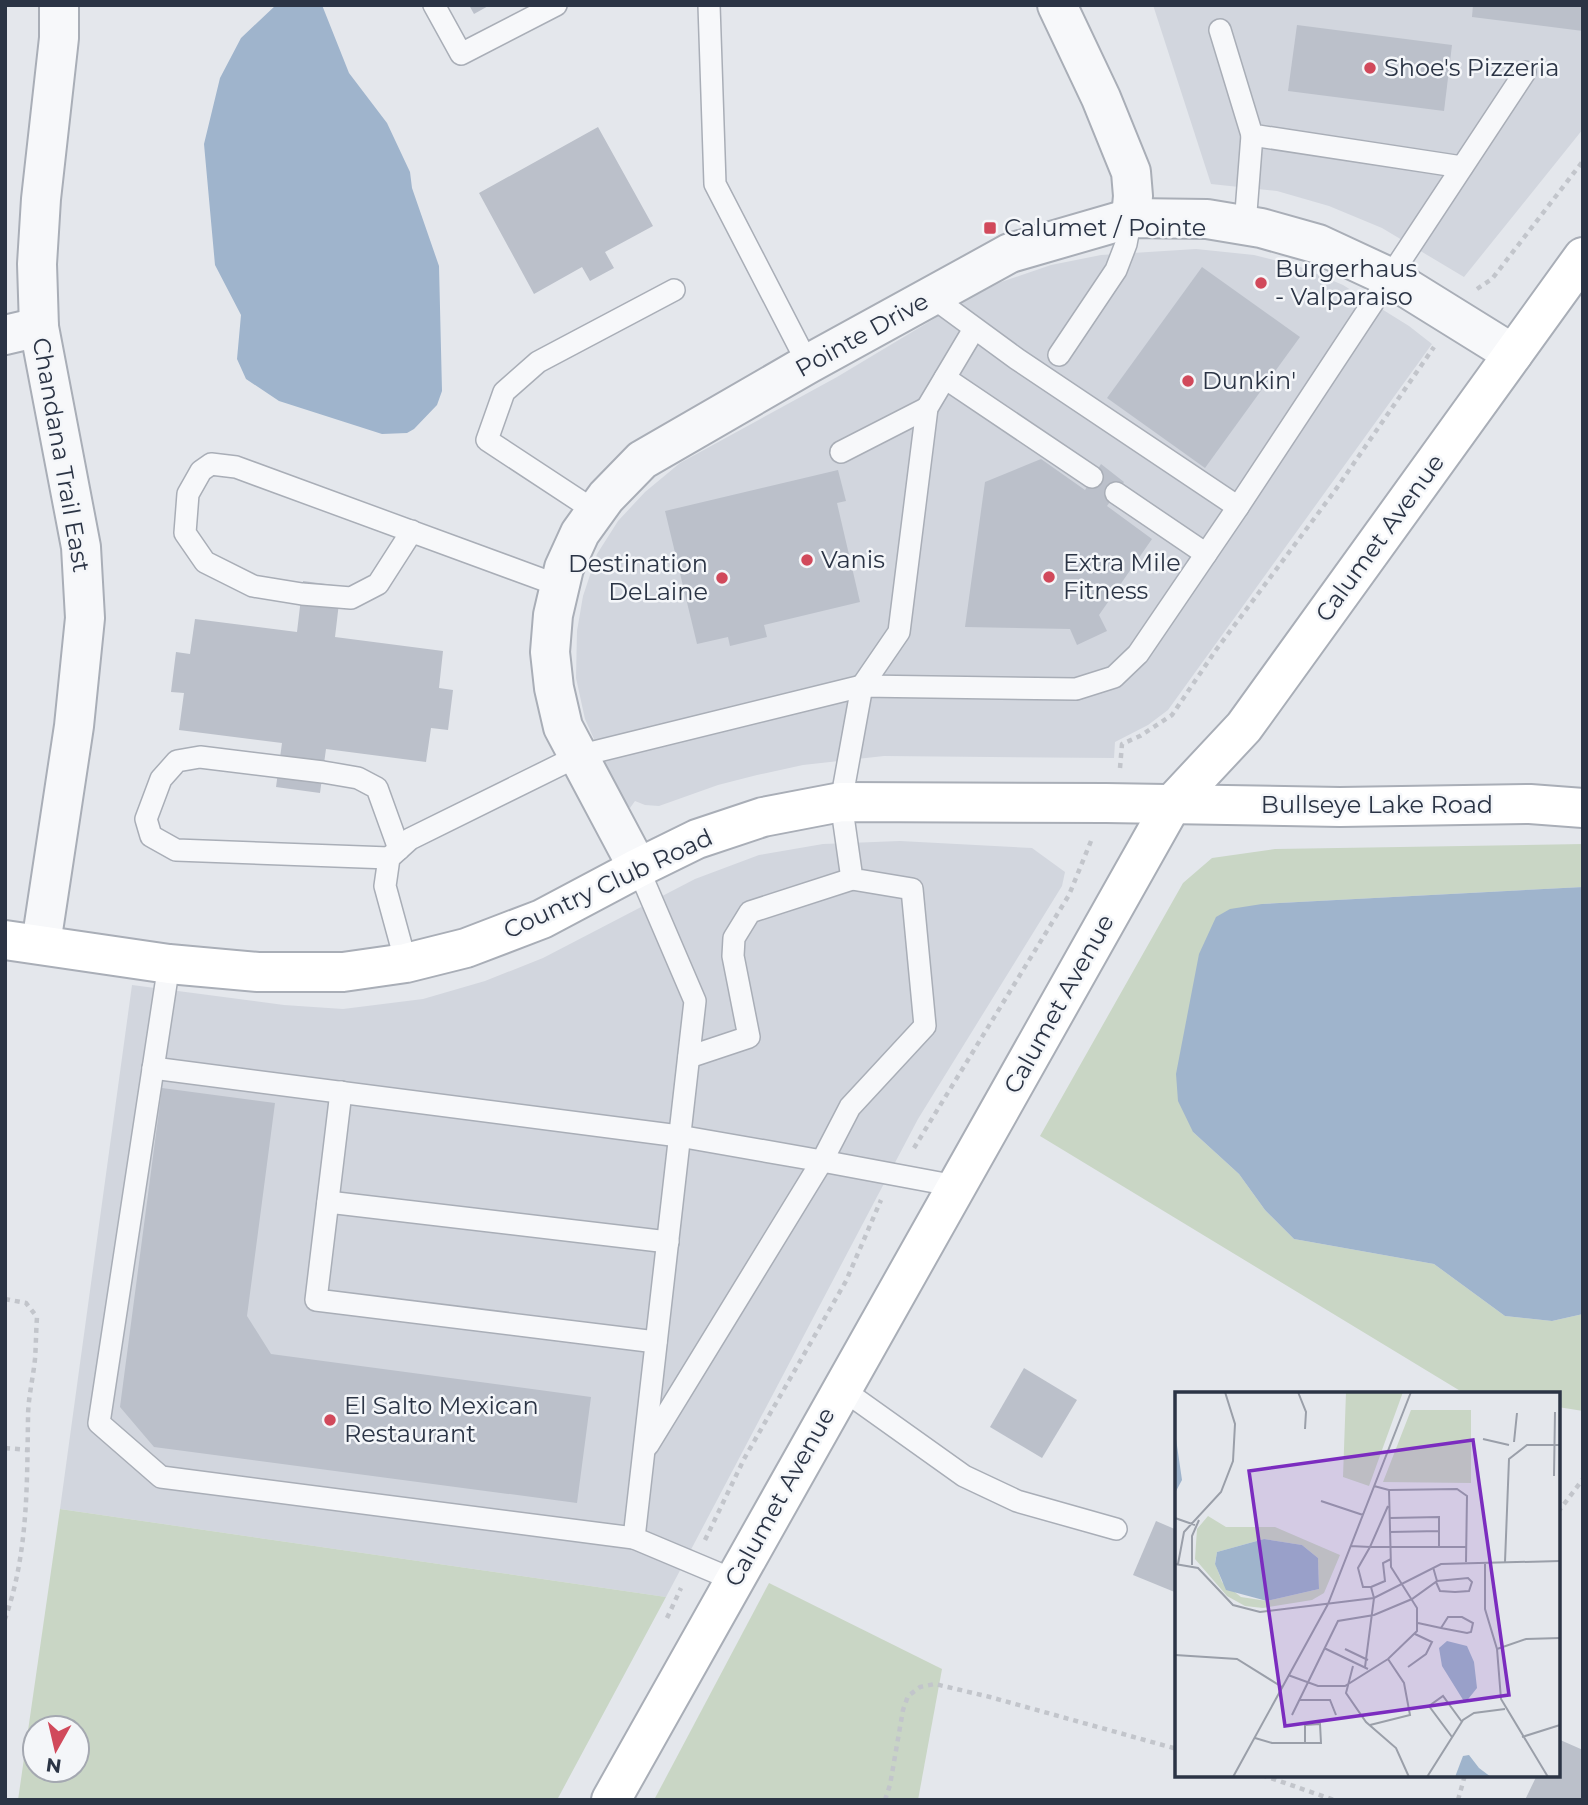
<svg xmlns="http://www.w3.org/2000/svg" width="1588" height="1805" viewBox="0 0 1588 1805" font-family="Montserrat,sans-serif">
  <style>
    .built { fill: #d2d6de }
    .green { fill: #c9d6c5; fill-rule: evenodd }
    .water { fill: #9fb4cc }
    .building { fill: #bbc0ca }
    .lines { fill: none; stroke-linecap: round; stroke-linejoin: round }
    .lane-casing { stroke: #a9aeb7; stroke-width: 24 }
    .street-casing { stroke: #a9aeb7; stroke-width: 42 }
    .secondary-casing { stroke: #a9aeb7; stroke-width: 42 }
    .path { stroke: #c2c5cb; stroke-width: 4.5; stroke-dasharray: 5 5; stroke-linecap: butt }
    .lane { stroke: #f7f8fa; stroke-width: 21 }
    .street { stroke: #f7f8fa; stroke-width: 38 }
    .secondary { stroke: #fff; stroke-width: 38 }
    .poi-dot { fill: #d1495b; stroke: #f4f6f9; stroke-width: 2.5 }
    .labels { text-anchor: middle; stroke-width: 5; stroke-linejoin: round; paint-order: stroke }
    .poi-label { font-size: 24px; fill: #2b3445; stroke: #f4f6f9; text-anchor: start }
    .street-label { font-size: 24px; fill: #2b3445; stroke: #f4f6f9 }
    .inset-road { fill: none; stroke: #9a9fa9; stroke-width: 2 }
    .view { fill: #7b2cbf; fill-opacity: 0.15; stroke: #7b2cbf; stroke-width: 3.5 }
    .inset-edge { fill: none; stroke: #2b3445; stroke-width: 3.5 }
  </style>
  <rect width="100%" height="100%" fill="#e4e7ec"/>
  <g class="built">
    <path d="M1153,5h430v124l-119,148 -82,-49 -53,-22 -52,-15 -66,-7z"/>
    <path d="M1196,249l58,6 44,11 45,19 66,41 23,18 -264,366 -20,15 -33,17 -1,16 -230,-2 -81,9 -46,10 -39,10 -59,21 -14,-1 -10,-4 -5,7 -11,-13 -34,-76 -9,-41 1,-47 6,-35 14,-42 21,-33 27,-29 35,-29 157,-86 125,-75 39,-20 50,-17 50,-10z"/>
    <path d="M900,841l132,7 33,24 -3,14 -144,233 -252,478 -606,-88 72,-524 152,20 59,4 80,-10 62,-18 58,-23 152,-79 64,-24 64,-11z"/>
  </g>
  <g class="green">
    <path d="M1583,844v43l-321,17 -69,228 46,42 26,36 29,29 140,25 71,52 47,5 31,-7v97l-25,-4v-13h-82l-14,-2 -422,-256 143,-253 29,-25 63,-9z"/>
    <path d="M60,1509l606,88 -109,203h-539zM35,1728h42v42h-42z"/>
    <path d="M769,1583l173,86 -24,131h-264z"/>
  </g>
  <g class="water">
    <path d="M276,5h46l27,68 38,50 23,49 2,16 27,78 3,125 -5,14 -23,24 -7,4 -25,1 -103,-33 -33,-22 -9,-20 4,-44 -26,-50 -11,-121 16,-66 21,-40z"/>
    <path d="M1583,887v427l-31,7 -47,-5 -71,-52 -140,-25 -29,-29 -26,-36 -46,-42 -15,-31 -2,-27 23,-120 17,-37 14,-8 32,-5z"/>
  </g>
  <g class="building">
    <path d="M469,5h21l-16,9z"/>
    <path d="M1473,5h110v26l-111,-14z"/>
    <path d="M1297,25l155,20 -8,66 -156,-20z"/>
    <path d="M598,127l55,99 -48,26 9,16 -24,13 -8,-14 -48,27 -55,-101z"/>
    <path d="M1202,267l98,70 -95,131 -98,-70z"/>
    <path d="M1041,459l44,31 16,-26 23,18 -17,24 45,33 -53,76 8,16 -30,14 -7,-16 -105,-2 20,-145z"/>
    <path d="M838,470l8,31 -9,2 23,99 -96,23 3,12 -37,9 -2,-9 -31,7 -32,-133z"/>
    <path d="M303,581l38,5 -6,51 108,14 -4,37 14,2 -5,40 -17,-2 -5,34 -100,-13 -6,44 -44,-6 6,-44 -103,-13 5,-37 -13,-1 5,-40 14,2 5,-35 102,13z"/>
    <path d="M162,1088l113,15 -28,213 24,38 320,43 -14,106 -423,-56 -34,-40z"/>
    <path d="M1024,1368l53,32 -35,58 -52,-31z"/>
    <path d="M1156,1521l21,9v63l-44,-18z"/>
    <path d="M1558,1739l25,11v50h-58l12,-25h21z"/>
  </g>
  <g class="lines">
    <defs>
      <g id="lane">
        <path d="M434,5l27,49 95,-49"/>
        <path d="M709,5l6,179 93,180"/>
        <path d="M1220,30l32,105 210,32"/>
        <path d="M1245,225l7,-90"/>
        <path d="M931,296l86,63 221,148"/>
        <path d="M1059,355l57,-85 10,-26 5,-26"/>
        <path d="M945,378l147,99"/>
        <path d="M841,452l86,-44"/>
        <path d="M1116,493l90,61"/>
        <path d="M595,511l-108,-71 17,-48 34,-30 136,-72"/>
        <path d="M412,531l-34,53 -27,14 -49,-4 -49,-8 -48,-24 -20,-29 3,-39 13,-23 10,-7 25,3 324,119"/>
        <path d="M389,858l-213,-8 -25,-14 -5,-17 15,-40 16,-18 23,-4 123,15 35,6 19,10 22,61"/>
        <path d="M638,868l57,133 -61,537 100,42"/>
        <path d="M406,963l-21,-77 4,-28 21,-19 168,-83 284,-70 214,3 38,-12 24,-23 100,-147 287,-435"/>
        <path d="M169,964l-70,459 62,54 473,61"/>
        <path d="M689,1057l60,-20 -16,-81 1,-18 16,-26 102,-33"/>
        <path d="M153,1068l526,68 143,25 28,-54 75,-81 -13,-137 -60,-10 -11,-77 21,-116 37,-54 28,-224 47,-79"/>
        <path d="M341,1092l-25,208 340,42"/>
        <path d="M328,1202l340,40"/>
        <path d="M842,1389l122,87 53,25 99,28"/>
        <path d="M648,1445l174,-284 134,25"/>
      </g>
      <g id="street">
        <path d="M1057,5l44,93 30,74 2,24 -2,22"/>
        <path d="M5,335l34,-8"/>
        <path d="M638,868l-75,-141 -9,-39 -4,-36 3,-37 11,-47 16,-35 26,-36 36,-37 166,-96 202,-111 121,-35 76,1 54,9 57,16 71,33 124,77"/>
        <path d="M41,944l33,-218 11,-108 -4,-71 -42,-220 -2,-63 4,-65 18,-161v-33"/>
      </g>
      <g id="secondary">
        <path d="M5,940l164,24 89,8h85l63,-9 60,-15 76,-29 96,-51 59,-29 66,-22 78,-15 265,1 234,4 190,-3 53,4"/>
        <path d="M611,1800l561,-996 72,-77 339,-470"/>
      </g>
    </defs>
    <use href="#lane" class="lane-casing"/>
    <use href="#street" class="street-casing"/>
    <use href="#secondary" class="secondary-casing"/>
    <g class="path">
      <path d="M1477,289l15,-10 91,-118"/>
      <path d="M1120,768l2,-24 18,-8 32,-21 44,-65 118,-158 100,-145"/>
      <path d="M914,1148l155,-253 22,-54"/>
      <path d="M5,1299l21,4 11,14c-1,14 -1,28 -2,42 -2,20 -7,39 -7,59 -1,68 0,136 -23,201"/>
      <path d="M5,1448l23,2"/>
      <path d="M1558,1512l25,-33"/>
      <path d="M705,1540l39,-81 102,-178 35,-81"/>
      <path d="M667,1618l14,-30"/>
      <path d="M1262,1775l72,25"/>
      <path d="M885,1800l5,-15 13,-75 5,-14 12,-9 15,-3 55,13 187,52"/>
      <path d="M1458,1800l7,-25"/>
    </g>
    <use href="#lane" class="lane"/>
    <use href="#street" class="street"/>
    <use href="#secondary" class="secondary"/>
  </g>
  <g class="poi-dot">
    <circle cx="1370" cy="68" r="7"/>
    <rect x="983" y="221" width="14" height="14" rx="3.5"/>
    <circle cx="1261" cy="283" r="7"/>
    <circle cx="1188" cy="381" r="7"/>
    <circle cx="807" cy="560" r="7"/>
    <circle cx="1049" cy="577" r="7"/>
    <circle cx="722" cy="578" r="7"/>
    <circle cx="330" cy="1420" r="7"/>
  </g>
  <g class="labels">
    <g class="poi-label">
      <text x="1384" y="76">Shoe's Pizzeria</text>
      <text x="1004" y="236">Calumet / Pointe</text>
      <text x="1275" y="277">Burgerhaus<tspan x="1275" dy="28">- Valparaiso</tspan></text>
      <text x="1202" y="389">Dunkin'</text>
      <text x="821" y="568">Vanis</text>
      <text x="1063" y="571">Extra Mile<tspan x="1063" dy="28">Fitness</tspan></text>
      <text x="708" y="572" text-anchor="end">Destination<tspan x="708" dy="28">DeLaine</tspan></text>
      <text x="344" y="1414">El Salto Mexican<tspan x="344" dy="28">Restaurant</tspan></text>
    </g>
    <g class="street-label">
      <text transform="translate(862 335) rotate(-29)" y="8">Pointe Drive</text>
      <text transform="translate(61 455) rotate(80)" y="8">Chandana Trail East</text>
      <text transform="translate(1380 538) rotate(-54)" y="8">Calumet Avenue</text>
      <text x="1377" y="813">Bullseye Lake Road</text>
      <text transform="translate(608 884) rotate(-25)" y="8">Country Club Road</text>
      <text transform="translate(1059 1004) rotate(-61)" y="8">Calumet Avenue</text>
      <text transform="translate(780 1497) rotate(-61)" y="8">Calumet Avenue</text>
    </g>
  </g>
  <g transform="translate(1175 1392)">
    <rect width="385" height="385" fill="#e4e7ec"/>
    <path d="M171,0h57l-34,94 -26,-9zM236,18h60v73l-88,-1zM33,124l18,11h49l65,28 -16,38 -12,7 -49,8 -18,-2 -18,-10 -32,-37 2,-30zM89,147l38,6 16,13 1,31 -52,12 -26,-4 -19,-15 -7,-19 2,-11z" fill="#c9d6c5" fill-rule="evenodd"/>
    <path d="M0,40l7,48 -7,13zM89,147l38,6 16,13 1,31 -52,12 -41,-11 -11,-26 2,-12zM272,249l20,5 7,16 3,26 -12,15 -23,-37 -3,-18zM294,363l10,13 12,9h-36l8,-21z" fill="#9fb4cc"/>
    <path class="inset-road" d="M123,0l8,20 -1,17M308,47l26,6M339,50l3,-29M379,84l1,-64M214,98l68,-1 10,7 -1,66M146,109l42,14M0,126l20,7M215,126l49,-1v30M215,140l49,-1M175,154l20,1 18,-41M310,170v47l12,40 4,50 47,78M330,170l4,-103 18,-14h33M0,172l23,4 35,37 27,7 114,-14 67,-34 119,-3M3,172l6,-32 37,-40 12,-31 2,-37 -10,-32M17,173v-29l7,-16M261,190l4,9 15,1 14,-1 3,-9 -4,-4 -31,3M196,195l14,-6 -2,-18 8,-4M243,231l23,5 26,5 4,-1 2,-9 -11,-6h-14l-7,11M149,256l44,21M170,257l23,11M322,257l29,-10 34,-1M0,263l62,4 45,28M178,274l-7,27 20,29 30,26 13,29M190,275l9,-69 -3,-11h-8l-5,-19 12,-21h96M233,275l18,-13 6,-12 -17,-8M113,283l30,11h27l43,-27 29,-28v-23l-26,-41 -2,-77 -15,-4M124,308h31l6,15M117,323l46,-94 36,-6 38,-16 25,-18 -4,-14M195,333l40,-10 -6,-32 -16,-24M277,345l-23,-31 14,-10 19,26M347,345l38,-12M80,346l17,5h49l-1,-19 -15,1v18M58,385l95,-173 83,-212M252,385l36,-57 11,-7 31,-4"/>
    <path class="view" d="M298,48l36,255 -224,31 -36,-255z"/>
    <rect width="385" height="385" class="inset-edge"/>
  </g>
  <rect width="1588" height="1805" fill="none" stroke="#2b3445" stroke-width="14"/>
  <g transform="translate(56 1749) rotate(188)"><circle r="33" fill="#f4f6f9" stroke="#a4a8b1" stroke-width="2"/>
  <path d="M0-5L12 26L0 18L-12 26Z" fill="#d1495b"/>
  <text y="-10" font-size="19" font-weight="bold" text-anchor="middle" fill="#2b3445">N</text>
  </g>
</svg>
